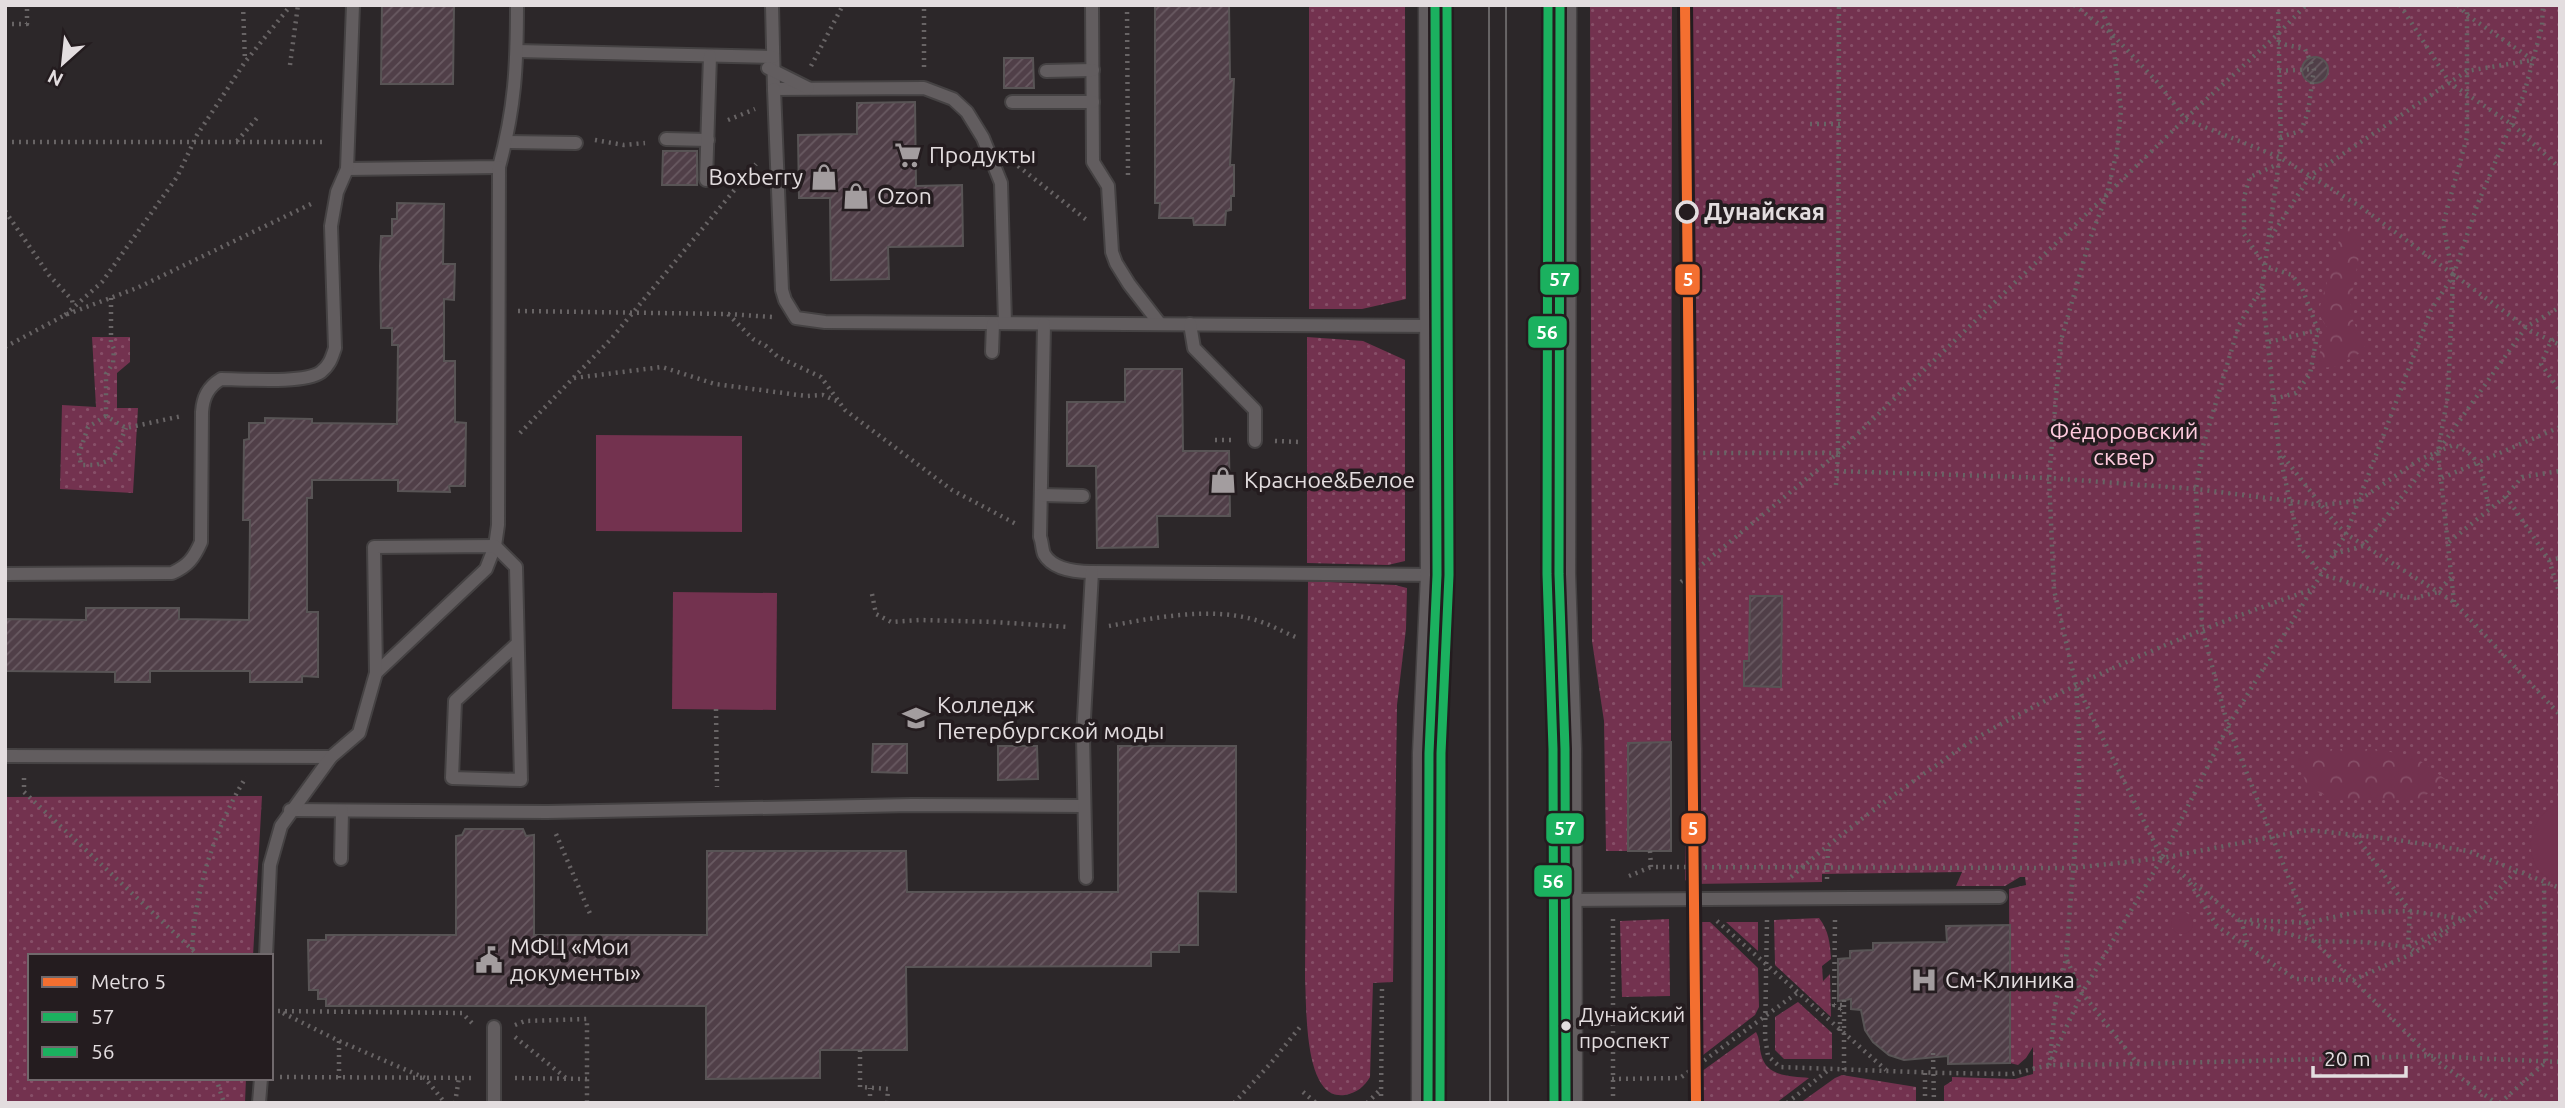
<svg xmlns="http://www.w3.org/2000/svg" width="2565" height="1108" viewBox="0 0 2565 1108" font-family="Ubuntu,sans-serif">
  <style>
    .grass { fill: url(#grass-dots) }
    .forest { fill: url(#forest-crowns) }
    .pitch { fill: #73324f }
    .building { fill: url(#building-hatch); stroke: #585455; stroke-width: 2 }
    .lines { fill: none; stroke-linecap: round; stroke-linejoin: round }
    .service-casing { stroke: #454243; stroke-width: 16 }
    .tertiary-casing { stroke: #454243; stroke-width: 35 }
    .path { stroke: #686465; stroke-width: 4.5; stroke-dasharray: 2 5; stroke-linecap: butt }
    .service { stroke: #625d5f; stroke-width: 12 }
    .tertiary { stroke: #625d5f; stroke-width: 32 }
    .tram { stroke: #686566; stroke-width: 2 }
    .bus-1-casing { stroke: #241c1f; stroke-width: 14 }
    .bus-2-casing { stroke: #241c1f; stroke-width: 14 }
    .bus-1 { stroke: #1bb15f; stroke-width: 9 }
    .bus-2 { stroke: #1bb15f; stroke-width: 9 }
    .metro-1-casing { stroke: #241c1f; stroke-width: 16 }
    .metro-1 { stroke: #f46f30; stroke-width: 10 }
    .stop-dot { fill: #241c1f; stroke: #e3dddf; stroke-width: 3.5 }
    .bus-dot { fill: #e3dddf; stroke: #241c1f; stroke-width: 2.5 }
    .labels { text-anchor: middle; stroke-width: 7; stroke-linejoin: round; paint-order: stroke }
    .bus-label { font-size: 21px; fill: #e3dddf; stroke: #241c1f; text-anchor: start }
    .poi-label { font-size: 23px; fill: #e3dddf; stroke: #241c1f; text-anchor: start }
    .stop-label { font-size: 23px; font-weight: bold; fill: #e3dddf; stroke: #241c1f; text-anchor: start }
    .park-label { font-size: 23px; fill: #ffcbde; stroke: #241c1f }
    .line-badge { stroke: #241c1f; stroke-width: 2.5 }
    .badge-label { font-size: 19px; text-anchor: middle; font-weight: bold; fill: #fff }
  </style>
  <defs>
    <pattern id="grass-dots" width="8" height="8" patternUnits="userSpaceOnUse" patternTransform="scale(1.75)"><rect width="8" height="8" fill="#73324f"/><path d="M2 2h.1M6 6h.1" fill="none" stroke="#874f68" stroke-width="1.8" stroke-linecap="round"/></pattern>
    <pattern id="forest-crowns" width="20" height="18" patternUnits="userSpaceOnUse" patternTransform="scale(1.75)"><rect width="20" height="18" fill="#73324f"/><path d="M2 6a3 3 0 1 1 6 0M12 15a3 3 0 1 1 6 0" fill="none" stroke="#874f68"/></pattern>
    <pattern id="building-hatch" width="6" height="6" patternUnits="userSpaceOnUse" patternTransform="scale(1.75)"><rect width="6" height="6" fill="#503f48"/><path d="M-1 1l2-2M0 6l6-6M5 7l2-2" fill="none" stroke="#695a62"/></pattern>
  </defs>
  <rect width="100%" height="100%" fill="#2c2729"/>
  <g class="grass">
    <path d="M1309,5h96l1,294 -44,10h-53z"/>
    <path d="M1590,5h82l-1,737 -43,1v108h-22l-2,-130 -12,-80z"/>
    <path d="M1690,5h870v1098h-616v-17l8,-5v-4l63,2 18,-5v-27l-7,11 -8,7 -8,-2 -1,-174 17,-4 -1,-8h-5l-15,9h-49l6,-14 -140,2v8l-131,2 -6,-4z"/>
    <path d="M92,337h38v25l-13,11v35h21l-5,85 -73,-4 2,-84 34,2z"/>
    <path d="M1307,337l56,4 42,19v201l-17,4 -81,-2z"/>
    <path d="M1308,581l87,4 12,3 -1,41 -9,76 -4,277 -20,1 -3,94c-5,9 -13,16 -25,18 -42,7 -38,-89 -40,-116z"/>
    <path d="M262,796l-9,160h-223v122h216l-1,25h-240v-306z"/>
    <path d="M1819,918c10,13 11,25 12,41l-9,7 1,15 7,-7 1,43 -56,-52 -1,-45z"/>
    <path d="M1669,919l1,77 -48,1 -2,-76z"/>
    <path d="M1689,922h21l48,46 1,39 -4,8 -61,47 -1,-63 -4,-2z"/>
    <path d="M1726,922h32v29z"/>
    <path d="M1798,1002l34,31v26h-48l-9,-9v-33z"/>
    <path d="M1756,1032c4,7 3,14 5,22 5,23 29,22 48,24l-33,25h-81l-1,-26z"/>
    <path d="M1842,1075l74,12v16h-116l35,-25z"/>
  </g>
  <g class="forest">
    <path d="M2345,220l17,20 -13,71 17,39 -32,17 -17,1 4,-21 8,-16 -11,-18z"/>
    <path d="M2327,749h49l39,8 30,22 -25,21 -86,-1 -26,-11 -12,-31z"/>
  </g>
  <g class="pitch">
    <path d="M596,435l146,1v96l-146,-1z"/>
    <path d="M673,592l104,1 -1,117 -104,-1z"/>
    <path d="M2560,803v81c-41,-13 -37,-67 0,-81z"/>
    <circle cx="2182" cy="923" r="11"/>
  </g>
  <g class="building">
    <path d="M382,5h72l-1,79h-72z"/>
    <path d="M1155,5h74l1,74h4l-4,86h4v31h-3v14l-5,1 -1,14h-31l-1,-7h-34l1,-15h-5z"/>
    <circle cx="2315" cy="70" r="13"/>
    <path d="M1004,58h29l1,30h-30z"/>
    <path d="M915,102l1,84 46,-1 1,61 -75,1 1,32 -58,1 -1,-82h-31l-1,-63 59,-1v-31z"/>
    <path d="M663,151h34v34h-35z"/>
    <path d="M397,203l47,1 -1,60h12l-1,36 -10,-1v62h11v61l11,1 -1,63h-16l1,6 -52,-1v-11h-86v18h-5v114h11v65l-16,-1v6h-52v-11h-100v11h-35v-10l-110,-1v-52l81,1v-12h93v11l70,1 1,-100h-7l1,-80 5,-1v-16h16v-5l47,1v4l85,1 1,-79h-6v-17h-11l-1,-62 1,-30h11v-17h5z"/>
    <path d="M1125,369h57l1,82h46l1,65h-73l1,31 -61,1 -1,-82h-29v-64h58z"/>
    <path d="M1750,596h32l-1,91 -37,-1v-25h5z"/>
    <path d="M1671,742v109h-43v-108z"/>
    <path d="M873,744h34v29l-35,-1z"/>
    <path d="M998,746h39l1,33 -40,1z"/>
    <path d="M1118,746h118v146l-38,-1v54h-19v7h-28v14l-245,1 1,83h-87v28l-114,1v-73h-380v-7h-8v-9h-9l-1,-50h18v-5h130v-99l6,-1 3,-6h58l3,7 8,-1v100h173v-84h199l1,41h211z"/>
    <path d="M2010,925v138l-62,1v-8l-44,4 -15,-5 -16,-13 -8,-12 -4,-20 -10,-1v-10l-13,2v-42l12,-1v-7l23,-1v-7l74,-1 -1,-16z"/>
  </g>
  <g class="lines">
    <defs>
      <g id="service">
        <path d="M772,5l2,84 150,-1 29,11 14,13 16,26 18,45 4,140"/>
        <path d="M1092,5l1,157 15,24 4,66 4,11 13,21 31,40"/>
        <path d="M517,51l256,6"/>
        <path d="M768,68l40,20"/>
        <path d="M1046,71l47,-1"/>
        <path d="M774,89l8,201 3,10 11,18 29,4 612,4"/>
        <path d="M1012,102h81"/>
        <path d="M666,139l42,1"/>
        <path d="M506,142l70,1"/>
        <path d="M347,169l152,-2c16,-59 18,-101 18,-162"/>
        <path d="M706,180l4,-124"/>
        <path d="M1044,324l-4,213c2,4 2,12 4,17 9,16 32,18 48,18l345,3"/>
        <path d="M1190,324l4,24 61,62v31"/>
        <path d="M992,352l1,-28"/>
        <path d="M1041,495l42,1"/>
        <path d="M5,574l167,-1c16,-7 22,-15 29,-31l1,-130c1,-15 6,-25 19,-33 22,0 84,5 100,-7 9,-7 11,-15 14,-24l-4,-122 6,-34 10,-23 6,-164"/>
        <path d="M376,673l110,-104 9,-23 3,-21 1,-358"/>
        <path d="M5,756l326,1"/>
        <path d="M290,810l257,2 365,-7 170,1"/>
        <path d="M341,859l1,-48"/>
        <path d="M1086,878l-3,-141 9,-165"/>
        <path d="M1565,900l435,-3"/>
        <path d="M266,956l4,-91 11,-39 50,-69 28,-24 17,-60 -2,-126 121,-1 21,21 5,213 -69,-2 3,-77 62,-57"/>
        <path d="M494,1027v76"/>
        <path d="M259,1103l2,-25"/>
      </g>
      <g id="tertiary">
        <path d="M1560,5l-1,569 6,175 1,354"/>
        <path d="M1428,1103l1,-350 8,-178 -2,-570"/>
      </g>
    </defs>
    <use href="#service" class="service-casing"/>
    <use href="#tertiary" class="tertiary-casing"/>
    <g class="path">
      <path d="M243,5l2,56"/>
      <path d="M1127,5l1,171"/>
      <path d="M2074,5l38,29 48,51 25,34 94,38 79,48 173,126 29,14"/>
      <path d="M2278,5l3,141 -19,141 17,164 53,68 14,15 108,68 106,113"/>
      <path d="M2400,5l50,78 63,42 47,43"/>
      <path d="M2458,5l9,10 66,45"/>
      <path d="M5,24h22v-19"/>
      <path d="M2278,43l27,6 9,20 -6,43 -7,19 -21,6"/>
      <path d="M290,65l8,-60"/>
      <path d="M811,66l32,-61"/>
      <path d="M924,67v-62"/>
      <path d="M2279,71l35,-2"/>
      <path d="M728,120l27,-11"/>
      <path d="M1810,124h31"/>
      <path d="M595,140l29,5 21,-2"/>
      <path d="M237,141l20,-23"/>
      <path d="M5,142h321"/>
      <path d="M1018,166l70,55"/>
      <path d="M5,211l44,64 23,25 1,5"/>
      <path d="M2271,237l39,-61 157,-105 66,-11"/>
      <path d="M2262,287l-23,38 -36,121 -7,43 6,139 26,98 86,215 116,115 66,47"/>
      <path d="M111,298v44l3,7 -1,14 -7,11v42l20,12 56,-12"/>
      <path d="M518,311l210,3 44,3"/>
      <path d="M728,314l25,25 13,7 12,11 43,20 24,33 107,80 66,35"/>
      <path d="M65,315l37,-33 75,-105 20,-42 48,-73 46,-57"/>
      <path d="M2560,336l-9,5 -10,23 19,27"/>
      <path d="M2269,342l49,-12"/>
      <path d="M5,347l60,-32 72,-27 178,-86"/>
      <path d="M574,378l88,-11 53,17 91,12 17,-1 16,7"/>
      <path d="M2274,399l22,-6 14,-19 8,-44 -16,-42 -10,-13 -27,-9 -21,-32v-37l6,-20 28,-13"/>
      <path d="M106,416l-18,11 -9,27 2,11h15l17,-6 13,-31"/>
      <path d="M520,433l91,-94 145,-175"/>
      <path d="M1215,440h20"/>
      <path d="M1275,441l25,1"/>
      <path d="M1838,453l347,-334 92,-84 29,-30"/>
      <path d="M2280,456l20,91 21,27 64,20 30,4 23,-6 14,-16"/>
      <path d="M1837,471l212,7 147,11 125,16 37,-4 61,-41 34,-15c32,10 30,36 36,65"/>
      <path d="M2442,478l118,-51"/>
      <path d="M1836,485l2,-32 1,-448"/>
      <path d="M2506,496l43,64 11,-2"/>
      <path d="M2449,542l57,-46 16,-19 38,-6"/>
      <path d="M2334,554l29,-8 75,-95 88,-124 34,-20"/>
      <path d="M2549,560l11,35"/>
      <path d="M1681,582l157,-129h-156"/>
      <path d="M872,594l4,20 15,8 29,-2 74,2 75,5"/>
      <path d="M2454,602l-16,-151 10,-56 5,-119 25,-73 46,-109 18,-68 1,-21"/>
      <path d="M1109,626c43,-8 99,-19 143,-7 16,4 31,13 46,19"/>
      <path d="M2078,688l84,170 77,62 75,21 50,1 44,5 56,-28"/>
      <path d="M716,709l1,78"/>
      <path d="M24,778v14l175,164"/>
      <path d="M556,834l35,82"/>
      <path d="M2356,836l54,75 -2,36 8,5"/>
      <path d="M1650,851l1,16 422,1 89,-10 146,-28 83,9 77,12 92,37"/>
      <path d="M1629,876l22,-9"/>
      <path d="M1791,877c43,-38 88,-72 134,-104 18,-12 35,-25 53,-36 107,-61 219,-108 335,-148"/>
      <path d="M1827,879l1,-33"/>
      <path d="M2190,883l27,43 78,53 58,1 63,-28 34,-23"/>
      <path d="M1767,920l-2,117 3,19 12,11 163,6 69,1 37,-9 89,-1 292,-8 130,6"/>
      <path d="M1835,920l-1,85h10v-5"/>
      <path d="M2241,920l7,26"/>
      <path d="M2250,920l56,3 52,-11 52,-1 53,8"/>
      <path d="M2463,920l20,-14 33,-35"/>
      <path d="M1717,921l169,149"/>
      <path d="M192,956c1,-61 22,-127 54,-179"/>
      <path d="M2067,960l15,33 56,71"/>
      <path d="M271,1011l191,2 11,11"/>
      <path d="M283,1013l56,28 86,37 20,25"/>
      <path d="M515,1025l10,-4 62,-2v84"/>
      <path d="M1840,1031v-22h4"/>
      <path d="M515,1037l51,41"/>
      <path d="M339,1041v37"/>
      <path d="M860,1050v37l28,2 -1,14"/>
      <path d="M1933,1053l1,50"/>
      <path d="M2050,1060l5,-54 11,-47 13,-164v-64l-3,-46 -22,-95 -5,-112 12,-138 29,-101 17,-45 10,-43 4,-42 -9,-75 -12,-29"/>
      <path d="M2049,1065l33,-72 80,-135 66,-132 118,-192 85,-224 22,-34 -10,-52 24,-87v-132"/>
      <path d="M1844,1070v-65"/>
      <path d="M280,1077l195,1"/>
      <path d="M216,1078l8,25"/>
      <path d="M515,1078l72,1"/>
      <path d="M1612,1079l68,-1 117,-85"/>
      <path d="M1303,1092l13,11"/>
      <path d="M455,1103l4,-25"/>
      <path d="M870,1103v-15"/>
      <path d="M1234,1103l37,-40 29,-36"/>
      <path d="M1367,1103l14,-14"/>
      <path d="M1381,1103l1,-117"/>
      <path d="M1613,1103v-184"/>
      <path d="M1787,1103l40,-32"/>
      <path d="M1925,1103v-31"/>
      <path d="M2500,1103l46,-41 -2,-180"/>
    </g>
    <use href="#service" class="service"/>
    <use href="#tertiary" class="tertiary"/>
    <g class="tram">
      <path d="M1489,5l1,1098"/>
      <path d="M1506,5l2,1098"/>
    </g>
    <defs>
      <g id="bus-1">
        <path d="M1560,5l-1,569 6,175 1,354"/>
        <path d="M1428,1103l1,-350 8,-178 -2,-570"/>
      </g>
      <g id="bus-2">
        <path d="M1548,5l-1,569 6,175 1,354"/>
        <path d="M1440,1103l1,-350 8,-178 -2,-570"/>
      </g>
    </defs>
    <use href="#bus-1" class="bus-1-casing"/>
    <use href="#bus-2" class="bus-2-casing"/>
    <use href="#bus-1" class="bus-1"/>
    <use href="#bus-2" class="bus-2"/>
    <defs>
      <path id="metro-1" d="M1685,5l11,1098"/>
    </defs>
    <use href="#metro-1" class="metro-1-casing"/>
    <use href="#metro-1" class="metro-1"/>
  </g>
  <defs>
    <symbol id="supermarket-bare" viewBox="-9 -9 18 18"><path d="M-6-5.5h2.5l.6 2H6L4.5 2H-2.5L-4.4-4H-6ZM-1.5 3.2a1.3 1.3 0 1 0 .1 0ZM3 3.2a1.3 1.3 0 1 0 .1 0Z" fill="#a39d9f" stroke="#241c1f" stroke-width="2.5" paint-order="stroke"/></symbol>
    <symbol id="shop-bare" viewBox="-9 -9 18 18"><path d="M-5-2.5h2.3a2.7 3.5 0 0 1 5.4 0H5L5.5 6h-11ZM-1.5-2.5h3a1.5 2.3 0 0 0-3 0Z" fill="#a39d9f" stroke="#241c1f" stroke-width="2.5" paint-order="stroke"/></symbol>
    <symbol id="university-bare" viewBox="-9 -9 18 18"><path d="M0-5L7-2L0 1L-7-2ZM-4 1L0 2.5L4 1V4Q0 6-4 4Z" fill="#a39d9f" stroke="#241c1f" stroke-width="2.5" paint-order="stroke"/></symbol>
    <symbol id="civic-bare" viewBox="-9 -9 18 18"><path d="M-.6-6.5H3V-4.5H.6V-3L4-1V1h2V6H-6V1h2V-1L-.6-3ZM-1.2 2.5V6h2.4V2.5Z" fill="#a39d9f" stroke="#241c1f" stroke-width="2.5" paint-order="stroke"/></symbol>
    <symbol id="hospital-bare" viewBox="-9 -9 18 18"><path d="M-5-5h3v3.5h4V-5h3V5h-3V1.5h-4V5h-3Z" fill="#a39d9f" stroke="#241c1f" stroke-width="2.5" paint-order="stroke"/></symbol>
  </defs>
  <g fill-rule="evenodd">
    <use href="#supermarket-bare" x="889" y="136" width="38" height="38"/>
    <use href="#shop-bare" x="805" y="158" width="38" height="38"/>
    <use href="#shop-bare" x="837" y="177" width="38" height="38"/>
    <use href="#shop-bare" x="1204" y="461" width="38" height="38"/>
    <use href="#university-bare" x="897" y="699" width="38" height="38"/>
    <use href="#civic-bare" x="470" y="941" width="38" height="38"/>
    <use href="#hospital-bare" x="1905" y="961" width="38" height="38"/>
  </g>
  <circle class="stop-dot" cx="1687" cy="212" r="10"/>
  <circle class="bus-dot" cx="1566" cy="1026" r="6"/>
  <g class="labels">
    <g class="bus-label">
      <text x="1579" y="1022">Дунайский<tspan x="1579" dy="26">проспект</tspan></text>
    </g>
    <g class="poi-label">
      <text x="929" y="163">Продукты</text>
      <text x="803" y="185" text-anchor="end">Boxberry</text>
      <text x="877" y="204">Ozon</text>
      <text x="1244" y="488">Красное&amp;Белое</text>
      <text x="937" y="713">Колледж<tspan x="937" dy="26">Петербургской моды</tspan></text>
      <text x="510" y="955">МФЦ «Мои<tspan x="510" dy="26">документы»</tspan></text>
      <text x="1945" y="988">См-Клиника</text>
    </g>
    <g class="stop-label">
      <text x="1704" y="220">Дунайская</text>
    </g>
    <g class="park-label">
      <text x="2124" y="439">Фёдоровский<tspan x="2124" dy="26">сквер</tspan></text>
    </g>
  </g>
  <g class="line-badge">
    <rect x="1674" y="263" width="27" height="33" rx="7" fill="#f46f30"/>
    <rect x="1539" y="263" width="41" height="33" rx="7" fill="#1bb15f"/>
    <rect x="1527" y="315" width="41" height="34" rx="7" fill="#1bb15f"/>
    <rect x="1545" y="812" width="40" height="33" rx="7" fill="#1bb15f"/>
    <rect x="1680" y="812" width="27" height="33" rx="7" fill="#f46f30"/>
    <rect x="1533" y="864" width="40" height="34" rx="7" fill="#1bb15f"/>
  </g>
  <g class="badge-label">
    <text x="1688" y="286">5</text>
    <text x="1560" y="286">57</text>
    <text x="1547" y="339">56</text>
    <text x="1565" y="835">57</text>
    <text x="1693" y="835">5</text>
    <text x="1553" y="888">56</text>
  </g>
  <rect width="2565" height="1108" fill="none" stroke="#e3dddf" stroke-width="14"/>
  <rect x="28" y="954" width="245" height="126" fill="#241c1f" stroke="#70696c" stroke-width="2"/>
  <rect x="42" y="977" width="35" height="10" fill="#f46f30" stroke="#70696c" stroke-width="2"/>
  <text x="91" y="989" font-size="21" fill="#e3dddf">Metro 5</text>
  <rect x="42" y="1012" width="35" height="10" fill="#1bb15f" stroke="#70696c" stroke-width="2"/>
  <text x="91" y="1024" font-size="21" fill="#e3dddf">57</text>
  <rect x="42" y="1047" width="35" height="10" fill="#1bb15f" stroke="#70696c" stroke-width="2"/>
  <text x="91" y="1059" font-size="21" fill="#e3dddf">56</text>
  <g transform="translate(63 63) rotate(207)" stroke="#241c1f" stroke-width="5" paint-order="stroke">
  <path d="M0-5L12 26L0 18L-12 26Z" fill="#e3dddf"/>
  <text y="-10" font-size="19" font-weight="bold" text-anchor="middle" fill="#e3dddf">N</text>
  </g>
  <path d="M2313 1066v10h93v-10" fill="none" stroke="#e3dddf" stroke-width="3.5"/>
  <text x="2324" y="1066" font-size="21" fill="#e3dddf" stroke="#241c1f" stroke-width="5" paint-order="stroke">20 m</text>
</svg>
